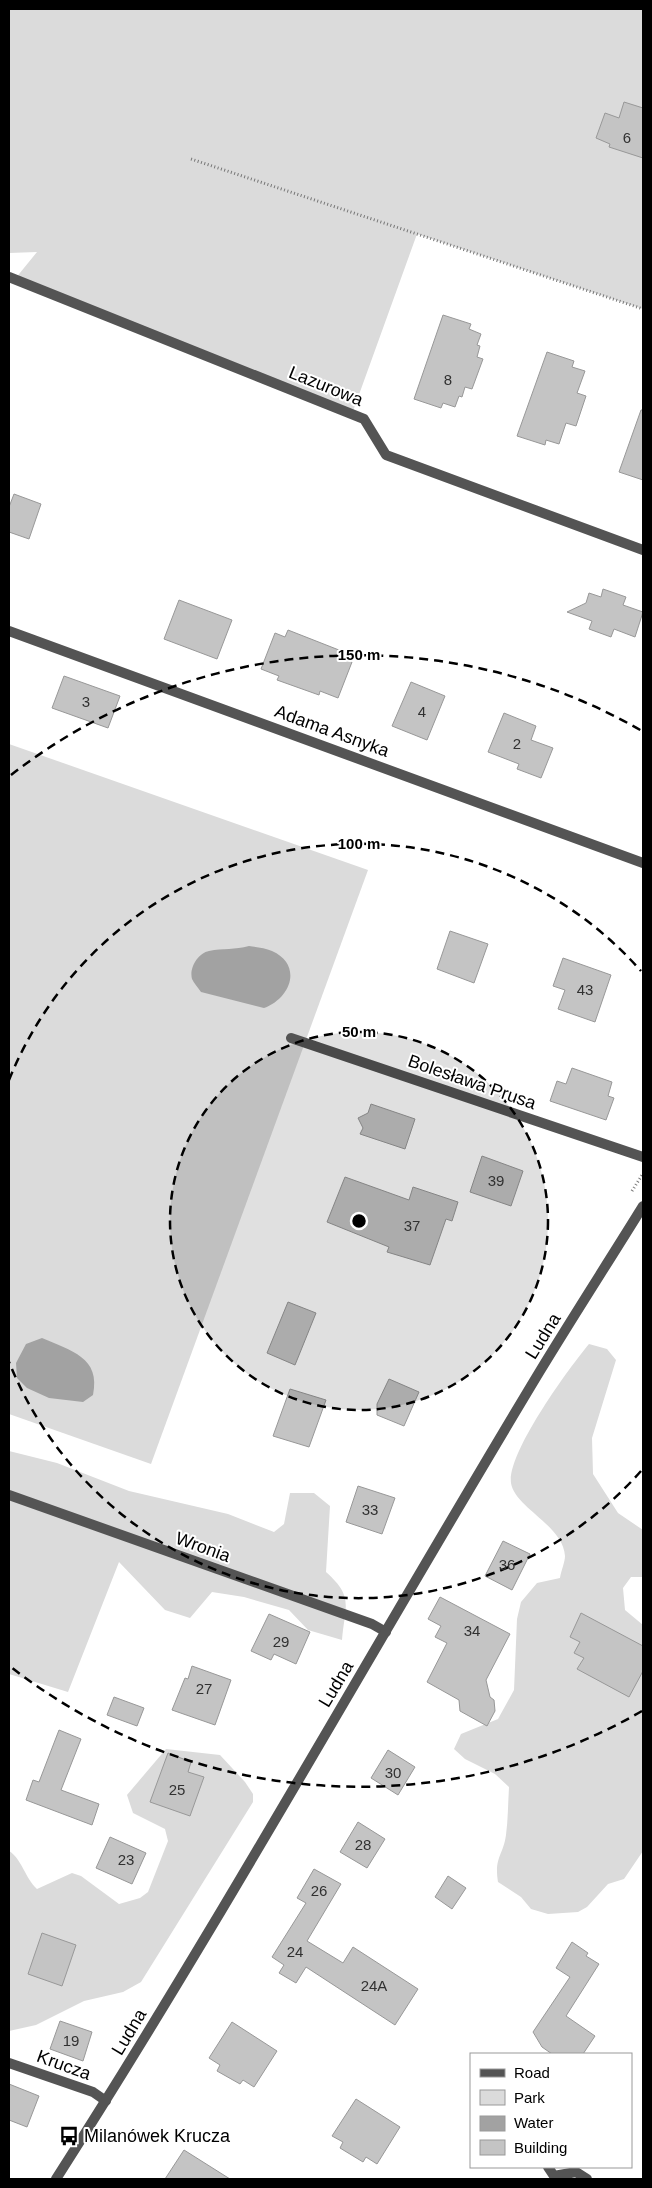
<svg xmlns="http://www.w3.org/2000/svg" width="652" height="2188" viewBox="0 0 652 2188" font-family="Arial,sans-serif">
  <style>
    .green { fill: #dbdbdb }
    .water { fill: #a2a2a2 }
    .building { fill: #c4c4c4; stroke: #989898 }
    .lines { fill: none; stroke-linecap: round; stroke-linejoin: round }
    .path { stroke: #767676; stroke-width: 3; stroke-dasharray: 1 2.5; stroke-linecap: butt }
    .lane { stroke: #545454; stroke-width: 10 }
    .street { stroke: #545454; stroke-width: 10 }
    .ring { fill: none; stroke: #000; stroke-width: 2.5; stroke-dasharray: 9 6 }
    .labels { text-anchor: middle; stroke-width: 4; stroke-linejoin: round; paint-order: stroke }
    .number-label { font-size: 15px; fill: #313131 }
    .street-label { font-size: 18px; fill: #000; stroke: #fff }
    .poi-label { font-size: 18px; fill: #000; stroke: #fff; text-anchor: start }
    .centre { fill: #000; stroke: #fff; stroke-width: 2.5 }
    .ring-label { font-size: 15px; text-anchor: middle; font-weight: bold; fill: #000; stroke: #fff; stroke-width: 4; stroke-linejoin: round; paint-order: stroke }
  </style>
  <rect width="100%" height="100%" fill="#fff"/>
  <g class="green">
    <path d="M9,9h634v300l-226,-75 -65,180 -337,-135 22,-27 -28,1z"/>
    <path d="M9,744l359,126 -217,594 -142,-50z"/>
    <path d="M589,1344l18,5 9,11 -24,78 1,36 25,39 25,17v47h-12l-8,11 2,22 18,15v226l-19,28 -16,5 -21,23 -9,5 -30,2 -17,-5 -10,-12 -23,-15c-4,-25 5,-26 8,-47 2,-15 2,-32 3,-48l-14,-13 -30,-15 -11,-10 7,-15 37,-15 16,-29 3,-71 4,-17 16,-19 23,-5c1,-7 5,-16 5,-22 -2,-31 -50,-48 -54,-73 -4,-30 58,-115 78,-139z"/>
    <path d="M9,1451l48,12 72,28 99,23 46,18 10,-8 6,-31h24l16,13 -4,66c28,25 19,33 16,68l-34,-10 -19,-20 -45,-13 -32,-5 -22,26 -25,-8 -46,-48 -51,130 -59,-18z"/>
    <path d="M166,1749l54,6 25,27 8,12v8l-112,180 -18,10 -39,9 -48,24 -27,6v-180c13,8 16,27 28,38l35,-16 9,3 38,28 21,-6 8,-6 20,-51 -3,-12 -32,-16 -6,-18z"/>
  </g>
  <g class="water">
    <path d="M249,946c7,1 16,2 23,5 31,14 19,47 -8,57l-63,-16c-3,-4 -7,-9 -9,-13 -3,-11 6,-26 17,-28 14,-3 26,-1 40,-5z"/>
    <path d="M42,1338c29,13 59,19 51,57l-10,7 -34,-4 -22,-10 -10,-10 -1,-15 10,-19z"/>
  </g>
  <g class="building">
    <path d="M624,102l19,6v50l-34,-11 1,-3 -14,-6 9,-25 14,5z"/>
    <path d="M443,315l28,9 -2,5 12,5 -4,11 3,1 -3,11 6,2 -11,30 -7,-2 -3,10 -3,-1 -4,11 -12,-4 -2,5 -27,-9z"/>
    <path d="M547,352l27,9 -2,6 13,4 -8,22 9,3 -10,30 -10,-3 -7,21 -13,-4 -1,5 -28,-9z"/>
    <path d="M641,410h2v70l-24,-8z"/>
    <path d="M14,494l27,10 -12,35 -20,-7v-25z"/>
    <path d="M603,589l23,8 -3,8 20,7 -8,25 -21,-8 -3,8 -22,-8 3,-8 -25,-9 19,-9 3,-10 12,4z"/>
    <path d="M179,600l53,20 -15,39 -53,-20z"/>
    <path d="M288,630l56,22 -3,6 11,4 -14,36 -18,-7 -1,4 -42,-15 2,-4 -18,-7 14,-36 10,4z"/>
    <path d="M64,676l56,20 -12,32 -56,-20z"/>
    <path d="M411,682l34,14 -18,44 -35,-14z"/>
    <path d="M504,713l32,13 -5,14 22,8 -12,30 -24,-9 2,-5 -31,-12z"/>
    <path d="M450,931l38,13 -14,39 -37,-14z"/>
    <path d="M563,958l48,17 -16,47 -37,-13 7,-19 -12,-4z"/>
    <path d="M572,1068l40,14 -4,14 6,2 -8,22 -56,-19 7,-20 9,3z"/>
    <path d="M371,1104l44,15 -10,30 -45,-15 3,-6 -5,-10 10,-5z"/>
    <path d="M482,1156l41,15 -12,35 -41,-14z"/>
    <path d="M345,1177l64,23 4,-13 45,15 -6,19 -6,-2 -16,46 -43,-13 2,-5 -62,-25z"/>
    <path d="M288,1302l28,11 -21,52 -28,-12z"/>
    <path d="M389,1379l30,13 -15,34 -27,-11v-11z"/>
    <path d="M290,1389l36,11 -17,47 -36,-11z"/>
    <path d="M358,1486l37,12 -13,36 -36,-12z"/>
    <path d="M503,1541l27,13 -18,36 -27,-14z"/>
    <path d="M440,1597l70,37 -24,46 4,17 4,3 1,11 -8,15 -27,-15 -1,-11 -32,-18 20,-39 -12,-6 6,-11 -13,-7z"/>
    <path d="M581,1613l62,33v25l-14,26 -52,-28 7,-11 -10,-5 6,-11 -10,-5z"/>
    <path d="M269,1614l41,18 -14,32 -22,-10 -3,6 -20,-9z"/>
    <path d="M192,1666l39,14 -16,45 -43,-15 13,-32 3,1z"/>
    <path d="M114,1697l30,11 -7,18 -30,-11z"/>
    <path d="M59,1730l22,9 -20,51 38,14 -7,21 -66,-25 7,-20 6,2z"/>
    <path d="M388,1750l27,17 -17,28 -27,-17z"/>
    <path d="M168,1753l23,9 -3,10 16,5 -14,39 -40,-14z"/>
    <path d="M358,1822l27,17 -18,29 -27,-16z"/>
    <path d="M110,1837l36,16 -14,31 -36,-16z"/>
    <path d="M314,1869l27,15 -34,57 36,22 10,-16 65,42 -23,36 -89,-58 -10,16 -17,-10 5,-8 -12,-8 34,-54 -9,-5z"/>
    <path d="M448,1876l18,12 -14,21 -17,-12z"/>
    <path d="M42,1933l34,12 -14,41 -34,-12z"/>
    <path d="M572,1942l16,11 -2,3 13,8 -33,52 29,20 -12,18h-31l-10,-7 -9,-15 37,-55 -14,-9z"/>
    <path d="M60,2021l32,11 -9,29 -33,-12z"/>
    <path d="M232,2022l45,29 -23,36 -11,-7 -3,4 -23,-13 3,-6 -11,-7z"/>
    <path d="M9,2084l30,12 -12,31 -18,-7z"/>
    <path d="M356,2099l44,28 -23,37 -11,-7 -3,5 -23,-14 3,-6 -11,-6z"/>
    <path d="M184,2150l46,29h-65z"/>
  </g>
  <g class="lines">
    <g class="path">
      <path d="M191,159l452,150"/>
      <path d="M632,1191l10,-16"/>
    </g>
    <path class="lane" d="M548,2167l6,9 22,-4 11,7"/>
    <g class="street">
      <path d="M9,277l355,142 22,36 257,95"/>
      <path d="M9,631l634,232"/>
      <path d="M291,1038l352,119"/>
      <path d="M9,1495l363,129 14,8"/>
      <path d="M9,2063l84,29 13,9"/>
      <path d="M56,2179c169,-264 322,-540 484,-808 34,-56 69,-110 103,-165"/>
    </g>
  </g>
  <circle cx="359" cy="1221" r="189" fill="#000" fill-opacity=".12"/>
  <g class="ring">
    <circle cx="359" cy="1221" r="189"/>
    <path d="M641 1471A377 377 0 0 1 9 1362M9 1080A377 377 0 0 1 641 971"/>
    <path d="M642 1711A566 566 0 0 1 11 1667M11 775A566 566 0 0 1 642 731"/>
  </g>
  <defs>
    <symbol id="bus-bare" viewBox="-9 -9 18 18"><path d="M-5-6H5V4H4V6H2V4H-2V6H-4V4H-5ZM-3.5-4V0h7V-4ZM-3.5 1.2v1.5H-2V1.2ZM2 1.2v1.5H3.5V1.2Z" fill="#000" stroke="#fff" stroke-width="2.5" paint-order="stroke"/></symbol>
  </defs>
  <g fill-rule="evenodd">
    <use href="#bus-bare" x="55" y="2122" width="28" height="28"/>
  </g>
  <g class="labels">
    <g class="number-label">
      <text x="627" y="143">6</text>
      <text x="448" y="385">8</text>
      <text x="86" y="707">3</text>
      <text x="422" y="717">4</text>
      <text x="517" y="749">2</text>
      <text x="585" y="995">43</text>
      <text x="496" y="1186">39</text>
      <text x="412" y="1231">37</text>
      <text x="370" y="1515">33</text>
      <text x="507" y="1570">36</text>
      <text x="472" y="1636">34</text>
      <text x="281" y="1647">29</text>
      <text x="204" y="1694">27</text>
      <text x="393" y="1778">30</text>
      <text x="177" y="1795">25</text>
      <text x="363" y="1850">28</text>
      <text x="126" y="1865">23</text>
      <text x="319" y="1896">26</text>
      <text x="295" y="1957">24</text>
      <text x="374" y="1991">24A</text>
      <text x="71" y="2046">19</text>
    </g>
    <g class="street-label">
      <text transform="translate(326 386) rotate(22)" y="6">Lazurowa</text>
      <text transform="translate(332 731) rotate(20)" y="6">Adama Asnyka</text>
      <text transform="translate(472 1082) rotate(19)" y="6">Bolesława Prusa</text>
      <text transform="translate(543 1336) rotate(-58)" y="6">Ludna</text>
      <text transform="translate(203 1547) rotate(20)" y="6">Wronia</text>
      <text transform="translate(336 1684) rotate(-59)" y="6">Ludna</text>
      <text transform="translate(129 2032) rotate(-59)" y="6">Ludna</text>
      <text transform="translate(64 2065) rotate(20)" y="6">Krucza</text>
    </g>
    <g class="poi-label">
      <text x="84" y="2142">Milanówek Krucza</text>
    </g>
  </g>
  <circle cx="359" cy="1221" r="8" class="centre"/>
  <g class="ring-label">
    <text x="359" y="660">150 m</text>
    <text x="359" y="849">100 m</text>
    <text x="359" y="1037">50 m</text>
  </g>
  <rect width="652" height="2188" fill="none" stroke="#000000" stroke-width="20"/>
  <rect x="470" y="2053" width="162" height="115" fill="#ffffff" stroke="#999999"/>
  <rect x="480" y="2069" width="25" height="8" fill="#545454" stroke="#999999"/>
  <text x="514" y="2078" font-size="15" fill="#000000">Road</text>
  <rect x="480" y="2090" width="25" height="15" fill="#dbdbdb" stroke="#999999"/>
  <text x="514" y="2103" font-size="15" fill="#000000">Park</text>
  <rect x="480" y="2116" width="25" height="15" fill="#a2a2a2" stroke="#999999"/>
  <text x="514" y="2128" font-size="15" fill="#000000">Water</text>
  <rect x="480" y="2140" width="25" height="15" fill="#c4c4c4" stroke="#999999"/>
  <text x="514" y="2153" font-size="15" fill="#000000">Building</text>
</svg>
